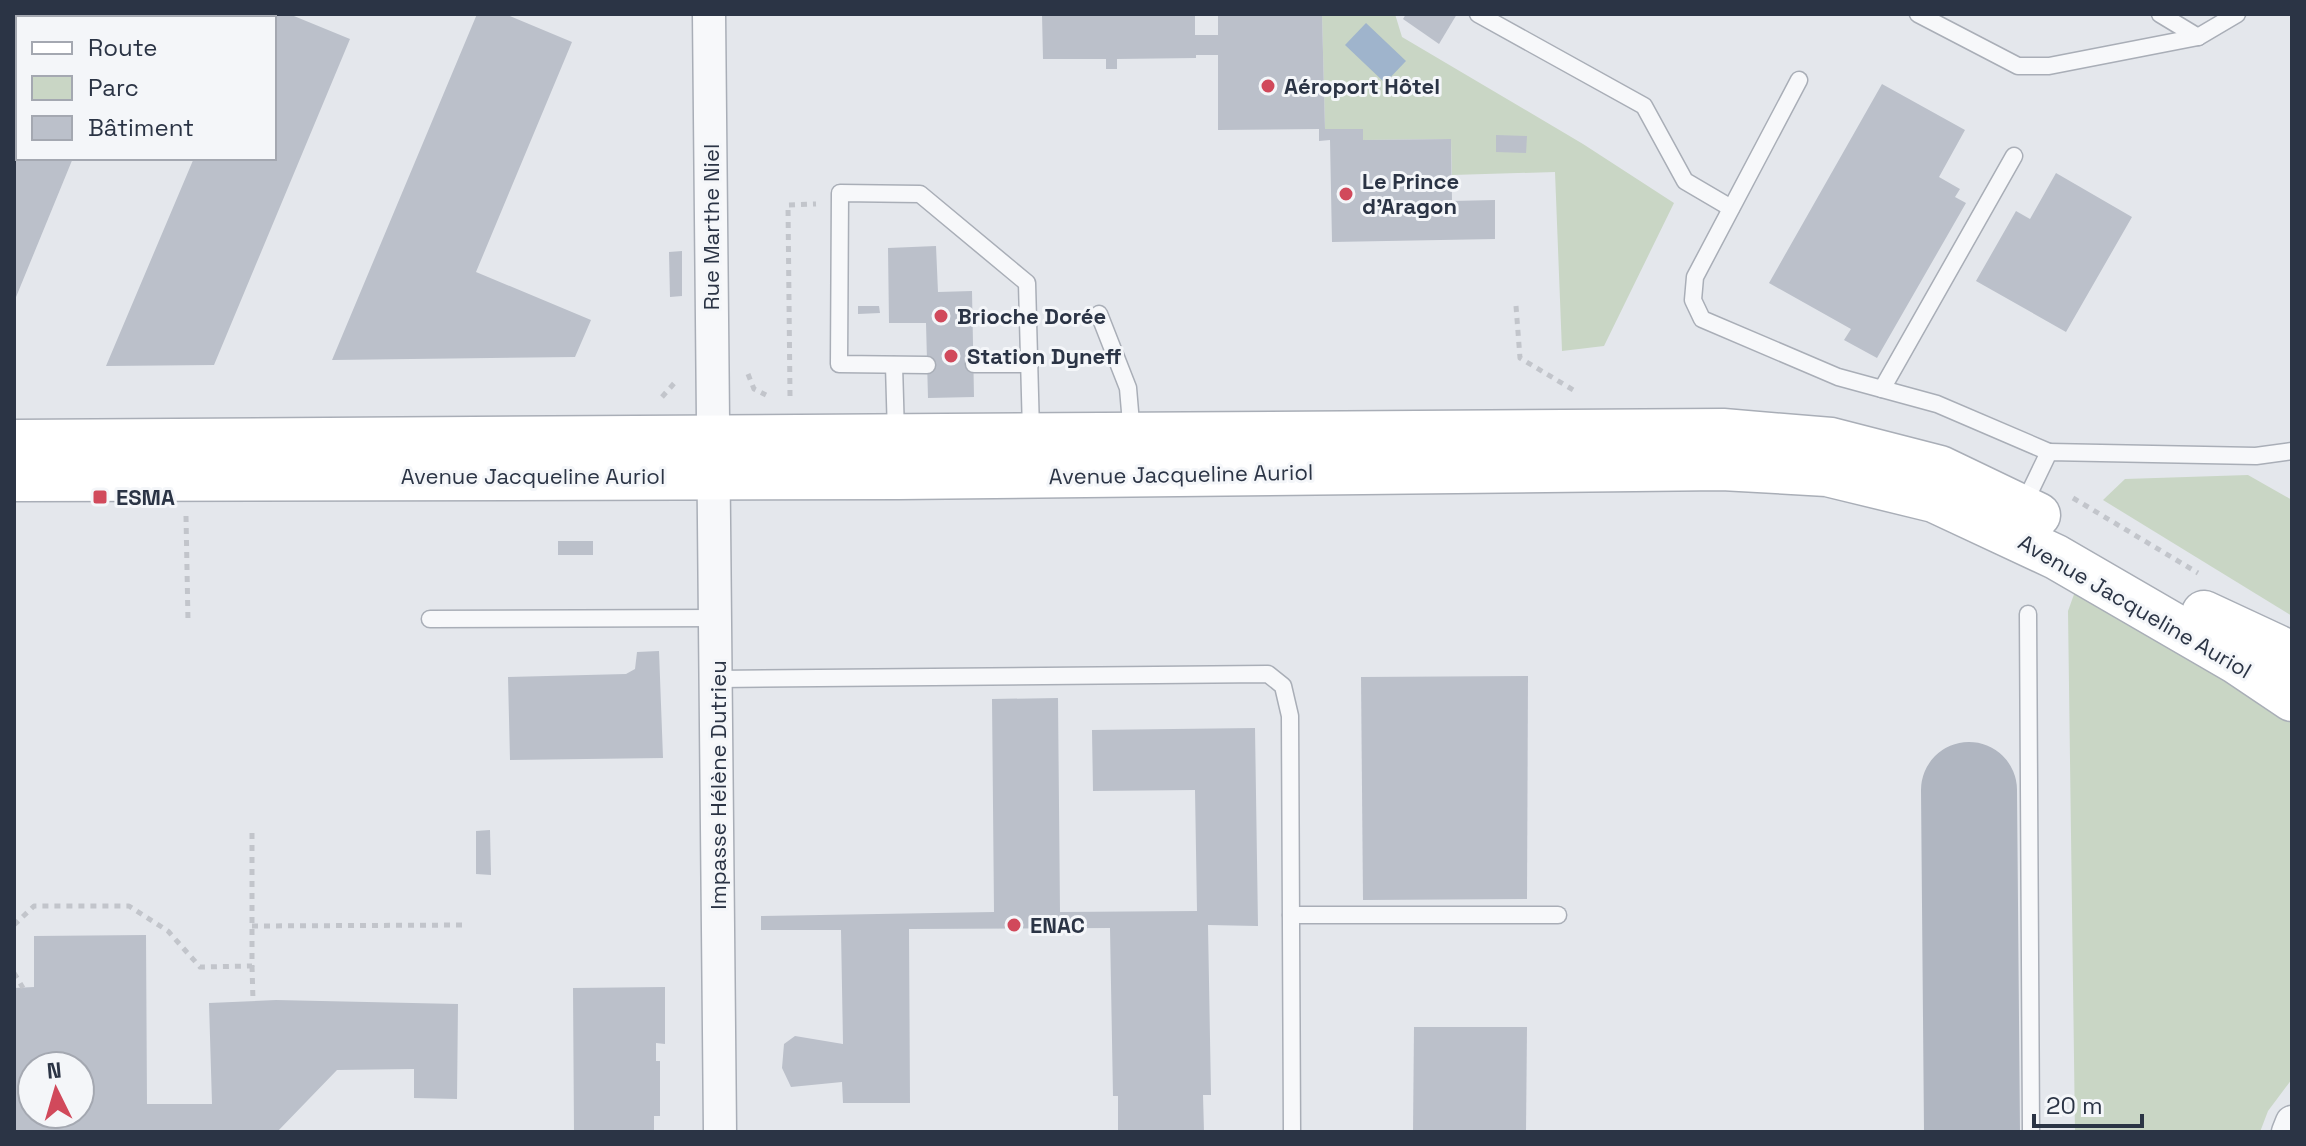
<svg xmlns="http://www.w3.org/2000/svg" width="2306" height="1146" viewBox="0 0 2306 1146" font-family="'Space Grotesk',sans-serif">
  <style>
    .green { fill: #c9d6c5 }
    .water { fill: #9fb4cc }
    .lines { fill: none; stroke-linecap: round; stroke-linejoin: round }
    .taxiway { stroke: #b0b6c1; stroke-width: 96 }
    .building { fill: #bbc0ca; fill-rule: evenodd }
    .lane-casing { stroke: #a9aeb7; stroke-width: 19 }
    .street-casing { stroke: #a9aeb7; stroke-width: 35 }
    .secondary-casing { stroke: #a9aeb7; stroke-width: 47 }
    .path { stroke: #c2c5cb; stroke-width: 5; stroke-dasharray: 6 6; stroke-linecap: butt }
    .lane { stroke: #f7f8fa; stroke-width: 16 }
    .street { stroke: #f7f8fa; stroke-width: 32 }
    .secondary { stroke: #fff; stroke-width: 44 }
    .poi-dot { fill: #d1495b; stroke: #f4f6f9; stroke-width: 3 }
    .labels { text-anchor: middle; stroke-width: 6; stroke-linejoin: round; paint-order: stroke }
    .poi-label { font-size: 22px; font-weight: bold; fill: #2b3445; stroke: #f4f6f9; text-anchor: start }
    .street-label { font-size: 22px; fill: #2b3445; stroke: #f4f6f9 }
  </style>
  <rect width="100%" height="100%" fill="#e4e7ec"/>
  <g class="green">
    <path d="M1322,14h73l7,23 181,107 91,59 -70,143 -42,5 -7,-179 -103,3 -1,-36 -88,1 -1,-11h-37z"/>
    <path d="M2248,475l44,25v116l-189,-116 22,-21z"/>
    <path d="M2077,586l215,132v361l-24,32 -8,21h-185l-7,-521z"/>
  </g>
  <path class="water" d="M1366,23l40,38 -21,22 -40,-38z"/>
  <g class="lines">
    <path class="taxiway" d="M1969,790l3,342"/>
  </g>
  <g class="building">
    <path d="M254,14h35l61,25 -136,326 -108,1 88,-208h80v-140h-22z"/>
    <path d="M477,14h28l67,28 -96,230 115,48 -16,37 -243,3z"/>
    <path d="M1042,14h153v21h23v-21h104l3,115h38v11l88,-1 1,62 43,-1v39l-163,3 -2,-102 -11,1v-12l-101,1v-75h-22v3l-79,1v10h-11v-10h-63z"/>
    <path d="M1406,14h51l-18,30 -36,-25z"/>
    <path d="M14,70l4,1v87h55l-59,144z"/>
    <path d="M1882,84l83,46 -26,47 21,12 -5,8 11,6 -89,155 -33,-18 7,-11 -82,-46z"/>
    <path d="M1496,135l31,1 -1,17 -30,-1z"/>
    <path d="M2056,173l76,44 -66,115 -90,-51 40,-70 14,8z"/>
    <path d="M936,246l2,46 34,-1 2,106 -46,1 -2,-75h-37l-1,-75z"/>
    <path d="M682,251v45l-12,1 -1,-45z"/>
    <path d="M858,306h21l1,7 -22,1z"/>
    <rect x="558" y="541" width="35" height="14"/>
    <path d="M659,651l4,107 -153,2 -2,-83 118,-3 9,-5 2,-17z"/>
    <path d="M1528,676l-1,223 -164,1 -2,-223z"/>
    <path d="M1058,698l2,214 137,-1 -2,-121 -102,1 -1,-61 163,-2 3,198 -50,-1 3,170h-8l1,37h-86v-36h-5l-3,-168 -201,1 1,174h-67l-1,-21 -51,5 -9,-19 2,-24 11,-8 48,8 -2,-114h-80v-14l233,-4 -2,-213z"/>
    <path d="M490,830l1,45 -15,-1v-43z"/>
    <path d="M146,935l1,169h65l-3,-101 67,-3 182,4 -1,95 -43,-1v-29l-77,1 -60,62h-263v-144l20,-1v-51zM32,1066h48v48h-48z"/>
    <path d="M665,987v57l-9,-1v18h4v55h-6v16h-80l-1,-144z"/>
    <path d="M1414,1027h113l-1,105h-113z"/>
  </g>
  <g class="lines">
    <defs>
      <g id="lane">
        <path d="M1478,14l166,92 41,75 46,27"/>
        <path d="M1918,14l100,52h31l149,-29 39,-23"/>
        <path d="M2160,14l38,23"/>
        <path d="M1799,80l-104,197 -2,23 9,19 136,58 99,27 112,48"/>
        <path d="M1099,314l29,74 4,47"/>
        <path d="M974,364h56"/>
        <path d="M894,365l2,70"/>
        <path d="M927,365l-88,-1 1,-171 80,1 107,89 4,149"/>
        <path d="M1882,389l132,-233"/>
        <path d="M2023,506l26,-54 207,4 36,-5"/>
        <path d="M2028,614l3,518"/>
        <path d="M430,619l288,-1"/>
        <path d="M718,679l550,-5 15,12 7,30 2,416"/>
        <path d="M1291,915h267"/>
      </g>
      <g id="street">
        <path d="M709,14l11,1118"/>
        <path d="M2288,1132l4,-10"/>
      </g>
      <g id="secondary">
        <path d="M14,442l1709,-11 108,9 109,28 98,47"/>
        <path d="M14,479l885,-2 823,-9 105,6 107,26 122,57 181,105 55,37"/>
        <path d="M2204,613l88,41"/>
      </g>
    </defs>
    <use href="#lane" class="lane-casing"/>
    <use href="#street" class="street-casing"/>
    <use href="#secondary" class="secondary-casing"/>
    <g class="path">
      <path d="M1516,306l4,52 55,33"/>
      <path d="M748,374l6,15 12,6"/>
      <path d="M790,396l-2,-191 28,-1"/>
      <path d="M662,397l15,-17"/>
      <path d="M2073,498l125,75"/>
      <path d="M186,516l2,105"/>
      <path d="M14,925l20,-19h95l39,25 32,36 52,-1v-135"/>
      <path d="M252,926l216,-1"/>
      <path d="M252,966l1,35"/>
      <path d="M14,973l9,15"/>
    </g>
    <use href="#lane" class="lane"/>
    <use href="#street" class="street"/>
    <use href="#secondary" class="secondary"/>
  </g>
  <g class="poi-dot">
    <circle cx="1268" cy="86" r="8"/>
    <circle cx="1346" cy="194" r="8"/>
    <circle cx="941" cy="316" r="8"/>
    <circle cx="951" cy="356" r="8"/>
    <rect x="92" y="489" width="16" height="16" rx="4"/>
    <circle cx="1014" cy="925" r="8"/>
  </g>
  <g class="labels">
    <g class="poi-label">
      <text x="1284" y="94">Aéroport Hôtel</text>
      <text x="1362" y="189">Le Prince<tspan x="1362" dy="25">d’Aragon</tspan></text>
      <text x="957" y="324">Brioche Dorée</text>
      <text x="967" y="364">Station Dyneff</text>
      <text x="116" y="505">ESMA</text>
      <text x="1030" y="933">ENAC</text>
    </g>
    <g class="street-label">
      <text transform="translate(711 227) rotate(-90)" y="8">Rue Marthe Niel</text>
      <text transform="translate(1181 474) rotate(-1)" y="8">Avenue Jacqueline Auriol</text>
      <text x="533" y="484">Avenue Jacqueline Auriol</text>
      <text transform="translate(2135 606) rotate(30)" y="8">Avenue Jacqueline Auriol</text>
      <text transform="translate(718 785) rotate(-90)" y="8">Impasse Hélène Dutrieu</text>
    </g>
  </g>
  <rect width="2306" height="1146" fill="none" stroke="#2b3445" stroke-width="32"/>
  <rect x="16" y="16" width="260" height="144" fill="#f4f6f9" stroke="#a4a8b1" stroke-width="2"/>
  <rect x="32" y="42" width="40" height="12" fill="#ffffff" stroke="#a4a8b1" stroke-width="2"/>
  <text x="88" y="56" font-size="24" fill="#2b3445">Route</text>
  <rect x="32" y="76" width="40" height="24" fill="#c9d6c5" stroke="#a4a8b1" stroke-width="2"/>
  <text x="88" y="96" font-size="24" fill="#2b3445">Parc</text>
  <rect x="32" y="116" width="40" height="24" fill="#bbc0ca" stroke="#a4a8b1" stroke-width="2"/>
  <text x="88" y="136" font-size="24" fill="#2b3445">Bâtiment</text>
  <g transform="translate(56 1090) rotate(355)"><circle r="38" fill="#f4f6f9" stroke="#a4a8b1" stroke-width="2"/>
  <path d="M0-6L14 30L0 20L-14 30Z" fill="#d1495b"/>
  <text y="-12" font-size="22" font-weight="bold" text-anchor="middle" fill="#2b3445">N</text>
  </g>
  <path d="M2034 1114v12h108v-12" fill="none" stroke="#2b3445" stroke-width="4"/>
  <text x="2046" y="1114" font-size="24" fill="#2b3445" stroke="#f4f6f9" stroke-width="6" paint-order="stroke">20 m</text>
</svg>
